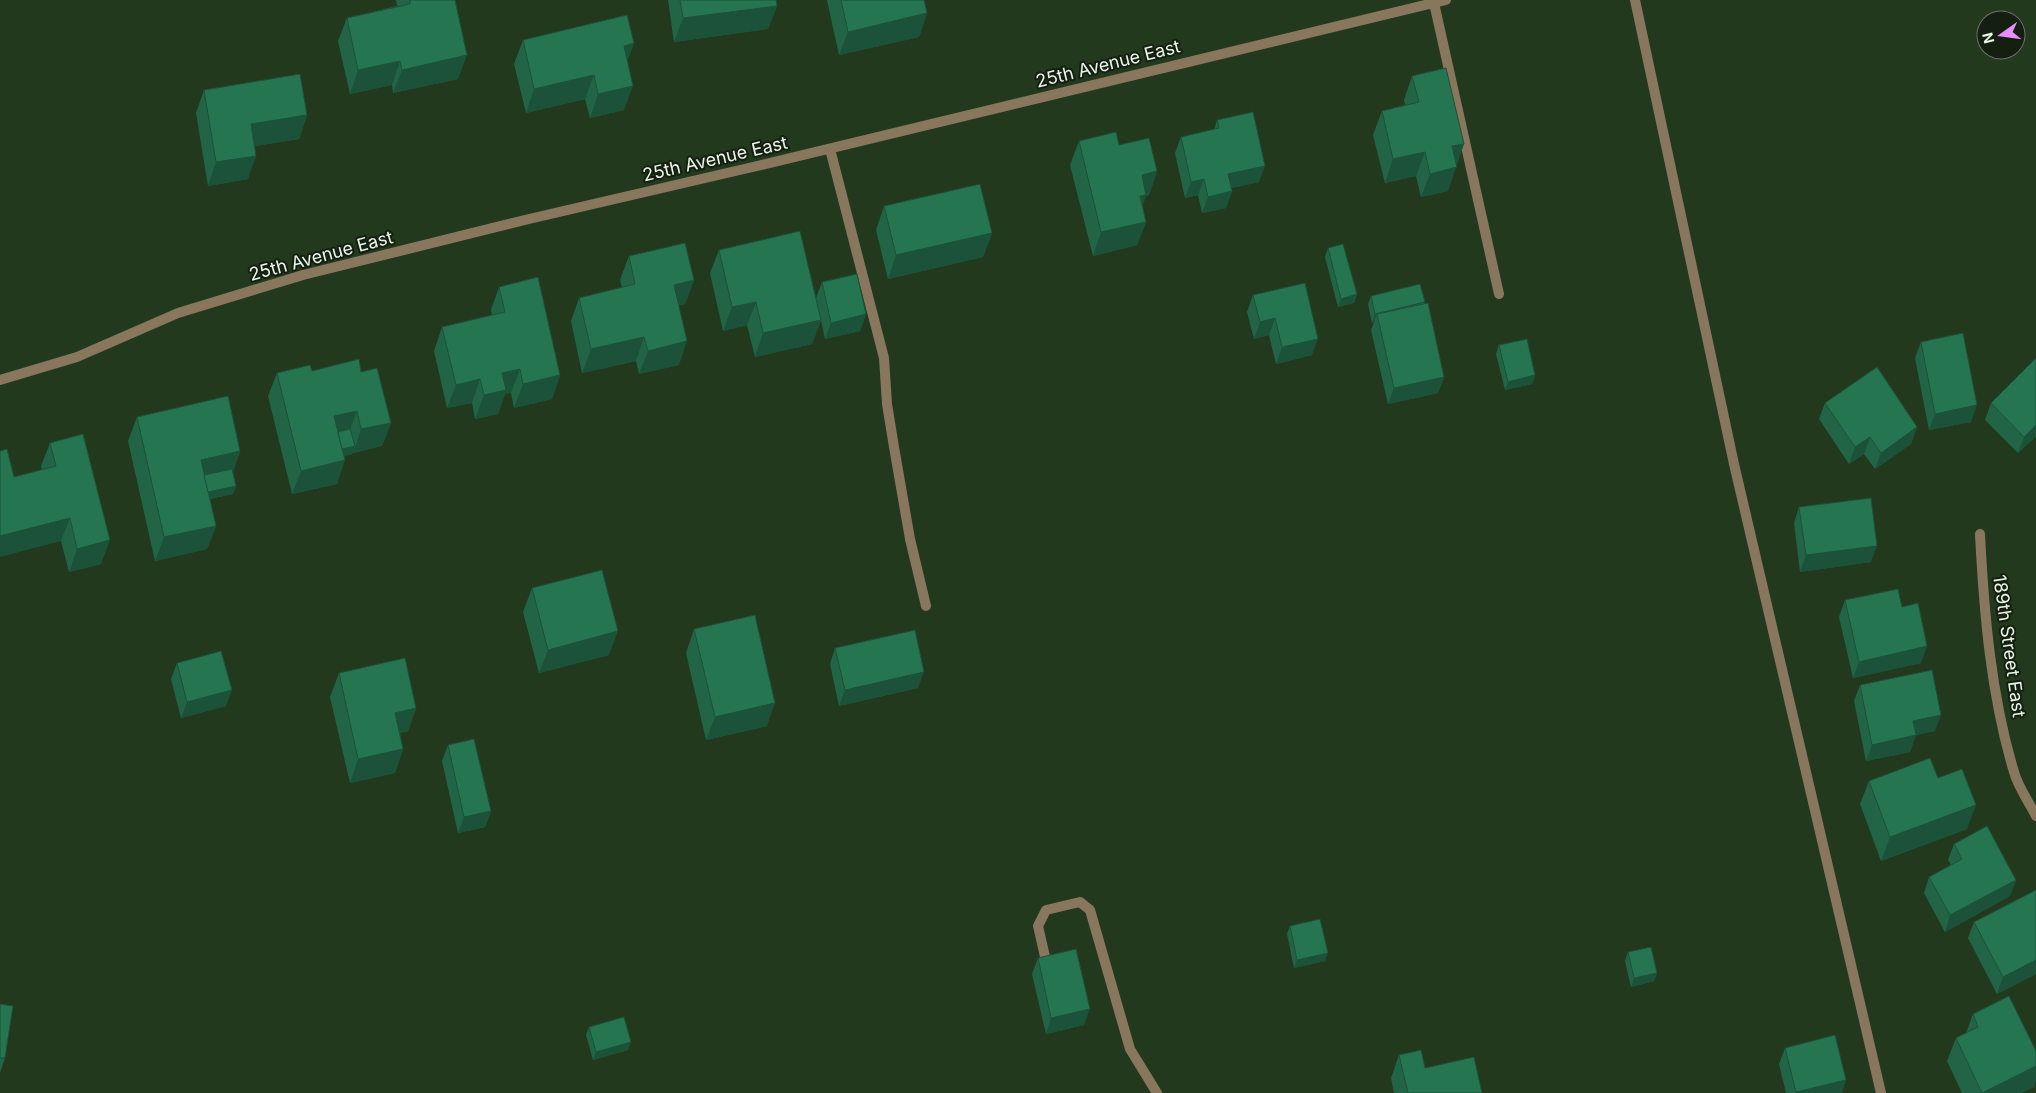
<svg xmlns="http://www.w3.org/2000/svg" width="2036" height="1093" viewBox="0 0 2036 1093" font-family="Inter,sans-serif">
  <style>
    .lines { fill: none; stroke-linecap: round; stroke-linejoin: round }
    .lane { stroke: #88775d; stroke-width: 10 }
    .street { stroke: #88775d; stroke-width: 10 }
    .wall { fill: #216546 }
    .shaded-wall { fill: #1b5239 }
    .building { fill: #267551; stroke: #1b5239 }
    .labels { text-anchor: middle; stroke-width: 4; stroke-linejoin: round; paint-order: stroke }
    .street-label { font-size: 18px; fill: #e9f7e6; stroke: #141e11 }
  </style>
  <rect width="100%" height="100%" fill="#23391e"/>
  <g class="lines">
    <g class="lane">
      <path d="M1635,0l99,464 147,629"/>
      <path d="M1434,3l65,291"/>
      <path d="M830,149l54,209 3,46 7,43 16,92 16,67"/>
      <path d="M1046,961l-8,-35 8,-16 34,-8 10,8 40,139 27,44"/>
    </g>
    <g class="street">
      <path d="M0,380l77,-23 101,-44 125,-38 226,-56 228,-53 689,-166"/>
      <path d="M1980,534c4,79 11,162 34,238 4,15 15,30 22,44"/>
    </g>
  </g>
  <g class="wall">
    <path d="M396,0h59l3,79 -65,14 -1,-8 -42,9 -12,-53 9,-23 50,-12z"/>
    <path d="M668,0h108l1,6 -9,23 -94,13z"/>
    <path d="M827,0h97l3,13 -8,24 -80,18z"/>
    <path d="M523,40l111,3 -7,18 -3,49 -34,8 -5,-19 -59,14 -12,-49z"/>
    <path d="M1412,76l44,89 -8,26 -27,6 -5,-21 -31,7 -12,-48 9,-24 23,-6 -1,-5z"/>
    <path d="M204,90l103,25 -8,24 -44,7 -7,33 -40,7 -12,-73z"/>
    <path d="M1217,120l42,62 -27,6v3l-6,17 -24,5 -4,-18 -13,3 -10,-45 6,-16 33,-7z"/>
    <path d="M1079,141l40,4 38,26 -8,24 -3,1 -4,10 4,16 -9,23 -44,11 -23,-91z"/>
    <path d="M884,206l108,27 -9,24 -95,22 -12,-49z"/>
    <path d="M1328,248l29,46 -3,9 -16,4 -13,-50z"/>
    <path d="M719,250l97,48 6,-16 44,32 -6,17 -35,8 -4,-19 -9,24 -57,13 -8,-32 -24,6 -13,-58z"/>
    <path d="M629,256l65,24 -9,24 -6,1v60l-40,9 -3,-13 -54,12 -11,-52 8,-23 43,-10 -2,-8z"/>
    <path d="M499,287l61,88 -8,24 -38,9 -3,-15 -6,1 -7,20 -23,5 -3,-16 -25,5 -13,-57 8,-24 50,-12 -1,-5z"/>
    <path d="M1253,295l59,60 -36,9 -7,-29 -15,4 -7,-27z"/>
    <path d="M1371,296l53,7 20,74 -6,16 -50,11 -17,-74 3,-8 -2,1 -4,-19z"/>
    <path d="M1921,342l50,80 -42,8 -14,-72z"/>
    <path d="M1499,345l36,30 -3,9 -27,6 -9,-36z"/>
    <path d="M2036,358v80l-1,-1 -17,16 -33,-33 6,-17z"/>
    <path d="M312,371l49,1 30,51 -9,23 -29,7v-1l-1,2 -8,2 -7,28 -45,10 -24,-98 9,-23z"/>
    <path d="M1825,403l92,24 -6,17 -36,25 -11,-15 -15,10 -30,-45z"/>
    <path d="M137,417l103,34 -7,21 3,14 -3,8 -23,5 6,27 -9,23 -52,12 -27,-120z"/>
    <path d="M50,443l51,121 -32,8 -8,-31 -47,-64 28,-7 -1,-4z"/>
    <path d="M1799,507l72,55 -71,10 -6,-49z"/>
    <path d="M532,588l77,67 -70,18 -16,-61z"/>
    <path d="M1845,600l57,7 19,56 -68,15 -14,-61z"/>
    <path d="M694,629l73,97 -61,14 -20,-87z"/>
    <path d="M835,648l83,40 -79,18 -9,-42z"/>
    <path d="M177,663l49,43 -45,12 -10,-39z"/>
    <path d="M339,673l77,35 -8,23 -8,2 3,16 -8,24 -45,10 -20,-86z"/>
    <path d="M1860,685l75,46 -19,4 -6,17 -44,9 -12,-60z"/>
    <path d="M448,745l43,66 -6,16 -27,6 -16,-72z"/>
    <path d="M1869,781l98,48 -86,32 -21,-57z"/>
    <path d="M1954,844l62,36 -6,16 -65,36 -21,-39 5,-16 22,-12 -3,-5z"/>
    <path d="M2036,890v84l-39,20 -29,-56 6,-16z"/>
    <path d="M1290,926l35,35 -31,7 -7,-34z"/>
    <path d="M1628,952l29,21 -3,8 -23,6 -6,-26z"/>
    <path d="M1038,958l46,67 -38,9 -14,-60z"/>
    <path d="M0,1004l5,54 -5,15z"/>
    <path d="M1973,1014l61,73 -13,6h-59l-15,-32 9,-23 10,-5z"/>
    <path d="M589,1027l39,23 -35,10 -7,-25z"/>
    <path d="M1785,1048l57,45h-56l-7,-29z"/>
    <path d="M1399,1055l26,13 57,25h-88l-3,-15z"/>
  </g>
  <g class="shaded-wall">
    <path d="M777,6l-9,23 -94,13 9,-24z"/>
    <path d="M927,13l-8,24 -80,18 9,-23z"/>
    <path d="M634,43l-9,24 -1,-21z"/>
    <path d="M467,55l-9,24 -65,14 9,-23z"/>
    <path d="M400,61l-8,24 -42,9 8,-24z"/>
    <path d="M594,75l-9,24 -59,14 8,-24z"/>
    <path d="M633,86l-9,24 -34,8 8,-24z"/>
    <path d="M307,115l-8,24 -56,9 8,-24z"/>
    <path d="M1464,144l-16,47 -27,6 9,-23 22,-28z"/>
    <path d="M1425,152l-9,24 -31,7 8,-24z"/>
    <path d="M256,156l-8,23 -40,7 8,-24z"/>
    <path d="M1265,166l-6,16 -37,8 6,-16z"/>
    <path d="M1157,171l-8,24 -3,1 -8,22 4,-43z"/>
    <path d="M1204,179l-6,16 -13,3 6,-16z"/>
    <path d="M1232,191l-6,17 -24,5 6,-16z"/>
    <path d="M1146,222l-9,23 -44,11 8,-24z"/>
    <path d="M992,233l-9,24 -95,22 8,-24z"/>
    <path d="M694,280l-9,24 -20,4 9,-23z"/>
    <path d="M1357,294l-3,9 -16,4 3,-8z"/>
    <path d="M756,302l-9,23 -24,6 9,-24z"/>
    <path d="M866,314l-6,17 -35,8 6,-16z"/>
    <path d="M1375,314h2l-3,8 -2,1z"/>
    <path d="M1275,318l-6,17 -15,4 6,-17z"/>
    <path d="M821,320l-9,24 -57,13 8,-24z"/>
    <path d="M644,337l-8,24 -54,12 9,-24z"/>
    <path d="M1318,339l-6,16 -36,9 6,-17z"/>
    <path d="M687,341l-8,24 -40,9 9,-23z"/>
    <path d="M520,369l-9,24 -6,1 -7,20 -23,5 9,-24 18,-22z"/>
    <path d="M560,375l-8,24 -38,9 9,-24z"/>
    <path d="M1535,375l-3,9 -27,6 3,-8z"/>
    <path d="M1444,377l-6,16 -50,11 6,-16z"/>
    <path d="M480,379l-8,24 -25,5 9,-23z"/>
    <path d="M1977,405l-6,17 -42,8 6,-16z"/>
    <path d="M357,411l-9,24 -16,4 2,-23z"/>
    <path d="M391,423l-9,23 -29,7 8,-24z"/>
    <path d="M2036,425v8l-1,4 -17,16 6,-16z"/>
    <path d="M1917,427l-6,17 -36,25 6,-16z"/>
    <path d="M1870,437l-6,17 -15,10 6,-17z"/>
    <path d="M355,446l-3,8 -19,5 3,-8z"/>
    <path d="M240,451l-8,24 -33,7 2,-22z"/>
    <path d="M345,460l-8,24 -45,10 9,-23z"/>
    <path d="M236,486l-3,8 -35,7 3,-8z"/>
    <path d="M70,518l-9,23 -61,16v-21z"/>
    <path d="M216,526l-9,23 -52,12 9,-24z"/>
    <path d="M110,540l-9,24 -32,8 8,-23z"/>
    <path d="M1877,546l-6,16 -71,10 6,-17z"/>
    <path d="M618,631l-9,24 -70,18 9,-23z"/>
    <path d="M1927,646l-6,17 -68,15 6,-16z"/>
    <path d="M924,672l-6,16 -79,18 6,-16z"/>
    <path d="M232,690l-6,16 -45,12 6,-16z"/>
    <path d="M775,703l-8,23 -61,14 9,-23z"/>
    <path d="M416,708l-8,23 -22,5 9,-23z"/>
    <path d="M1941,715l-6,16 -19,4 -6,17 -44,9 6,-16 41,-24z"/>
    <path d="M403,749l-8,24 -45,10 8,-24z"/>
    <path d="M1976,805l-9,24 -86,32 9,-24z"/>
    <path d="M491,811l-6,16 -27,6 6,-16z"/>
    <path d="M2016,880l-6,16 -65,36 5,-17z"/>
    <path d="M1328,953l-3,8 -31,7 3,-8z"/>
    <path d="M2036,960v14l-39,20 6,-17z"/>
    <path d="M1657,973l-3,8 -23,6 3,-9z"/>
    <path d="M1090,1009l-6,16 -38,9 5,-16z"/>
    <path d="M631,1042l-3,8 -35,10 3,-8z"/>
    <path d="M2036,1066v14l-2,7 -13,6h-39z"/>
    <path d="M1846,1080l-4,13h-46v-1z"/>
  </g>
  <g class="building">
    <path d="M410,0h45l12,55 -65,15 -2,-9 -42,9 -11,-52 63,-14z"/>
    <path d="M680,0h96l1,6 -94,12z"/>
    <path d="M841,0h83l3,13 -79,19z"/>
    <path d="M627,15l7,28 -10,3 9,40 -35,8 -4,-19 -60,14 -11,-49z"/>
    <path d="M1446,68l18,76 -12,2 5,21 -27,7 -5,-22 -32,7 -11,-48 37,-9 -7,-26z"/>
    <path d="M300,74l7,41 -56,9 5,32 -40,6 -12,-72z"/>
    <path d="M1253,112l12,54 -37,8 4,17 -24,6 -4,-18 -13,3 -10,-45 38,-9 -2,-8z"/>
    <path d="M1116,132l3,13 30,-7 8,33 -15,4 4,20 -6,1 6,26 -45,10 -22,-91z"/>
    <path d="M980,184l12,49 -96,22 -12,-49z"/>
    <path d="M800,231l21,89 -58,13 -7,-31 -24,5 -13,-57z"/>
    <path d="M685,243l9,37 -20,5 13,56 -39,10 -4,-14 -53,12 -12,-51 56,-14 -6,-28z"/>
    <path d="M1343,244l14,50 -16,5 -13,-51z"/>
    <path d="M857,274l9,40 -35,9 -9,-41z"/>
    <path d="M538,277l22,98 -37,9 -3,-15 -18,4 4,17 -22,5 -4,-16 -24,6 -14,-58 63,-15 -6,-25z"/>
    <path d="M1305,283l13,56 -36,8 -7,-29 -15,4 -7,-27z"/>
    <path d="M1420,284l5,18 -50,12 -4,-18z"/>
    <path d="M1428,303l16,74 -50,11 -17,-74z"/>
    <path d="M1963,333l14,72 -42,9 -14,-72z"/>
    <path d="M1527,339l8,36 -27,7 -9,-37z"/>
    <path d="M2036,358v67l-12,12 -33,-34z"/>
    <path d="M359,359l2,13 16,-4 14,55 -30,6 -4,-18 -23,5 11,44 -44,11 -24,-98 33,-8 2,6z"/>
    <path d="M1877,367l40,60 -36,26 -11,-16 -15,10 -30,-44z"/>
    <path d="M228,396l12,55 -39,9 15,66 -52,11 -27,-120z"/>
    <path d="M350,429l5,17 -13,3 -4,-17z"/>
    <path d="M83,434l27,106 -33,9 -7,-31 -70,18v-85l7,-2 7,28 42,-11 -6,-23z"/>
    <path d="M232,469l4,17 -28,6 -4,-17z"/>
    <path d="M1871,498l6,48 -71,9 -7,-48z"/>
    <path d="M602,570l16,61 -70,19 -16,-62z"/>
    <path d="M1898,589l4,18 16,-4 9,43 -68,16 -14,-62z"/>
    <path d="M755,615l20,88 -60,14 -21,-88z"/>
    <path d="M915,630l9,42 -79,18 -10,-42z"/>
    <path d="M221,651l11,39 -45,12 -10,-39z"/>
    <path d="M405,658l11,50 -21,5 8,36 -45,10 -19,-86z"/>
    <path d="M1932,670l9,45 -28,6 3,14 -44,10 -12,-60z"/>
    <path d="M474,739l17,72 -27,6 -16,-72z"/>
    <path d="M1930,758l8,20 24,-9 14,36 -86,32 -21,-56z"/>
    <path d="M1987,826l29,54 -66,35 -21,-38 33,-18 -8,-15z"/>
    <path d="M2036,890v70l-33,17 -29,-55z"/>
    <path d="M1320,919l8,34 -31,7 -7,-34z"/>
    <path d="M1651,947l6,26 -23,5 -6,-26z"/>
    <path d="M1076,949l14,60 -39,9 -13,-60z"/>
    <path d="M2009,996l27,55v15l-54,27 -26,-55 22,-11 -5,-13z"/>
    <path d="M0,1004l13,2 -8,52h-5z"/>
    <path d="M624,1017l7,25 -35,10 -7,-25z"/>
    <path d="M1835,1035l11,45 -50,12 -11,-44z"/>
    <path d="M1421,1050l4,18 49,-11 8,36h-74l-9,-38z"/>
  </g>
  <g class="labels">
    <g class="street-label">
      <text transform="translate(1108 64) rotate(-14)" y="6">25th Avenue East</text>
      <text transform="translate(715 159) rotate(-13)" y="6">25th Avenue East</text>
      <text transform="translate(321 256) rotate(-15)" y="6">25th Avenue East</text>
      <text transform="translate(2009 646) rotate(82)" y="6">189th Street East</text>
    </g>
  </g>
  <g transform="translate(2001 35) rotate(256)"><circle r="24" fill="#141e11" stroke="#697566"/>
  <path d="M0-4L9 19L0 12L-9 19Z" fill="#e98efe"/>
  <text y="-8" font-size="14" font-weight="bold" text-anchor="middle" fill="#e9f7e6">N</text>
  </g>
</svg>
